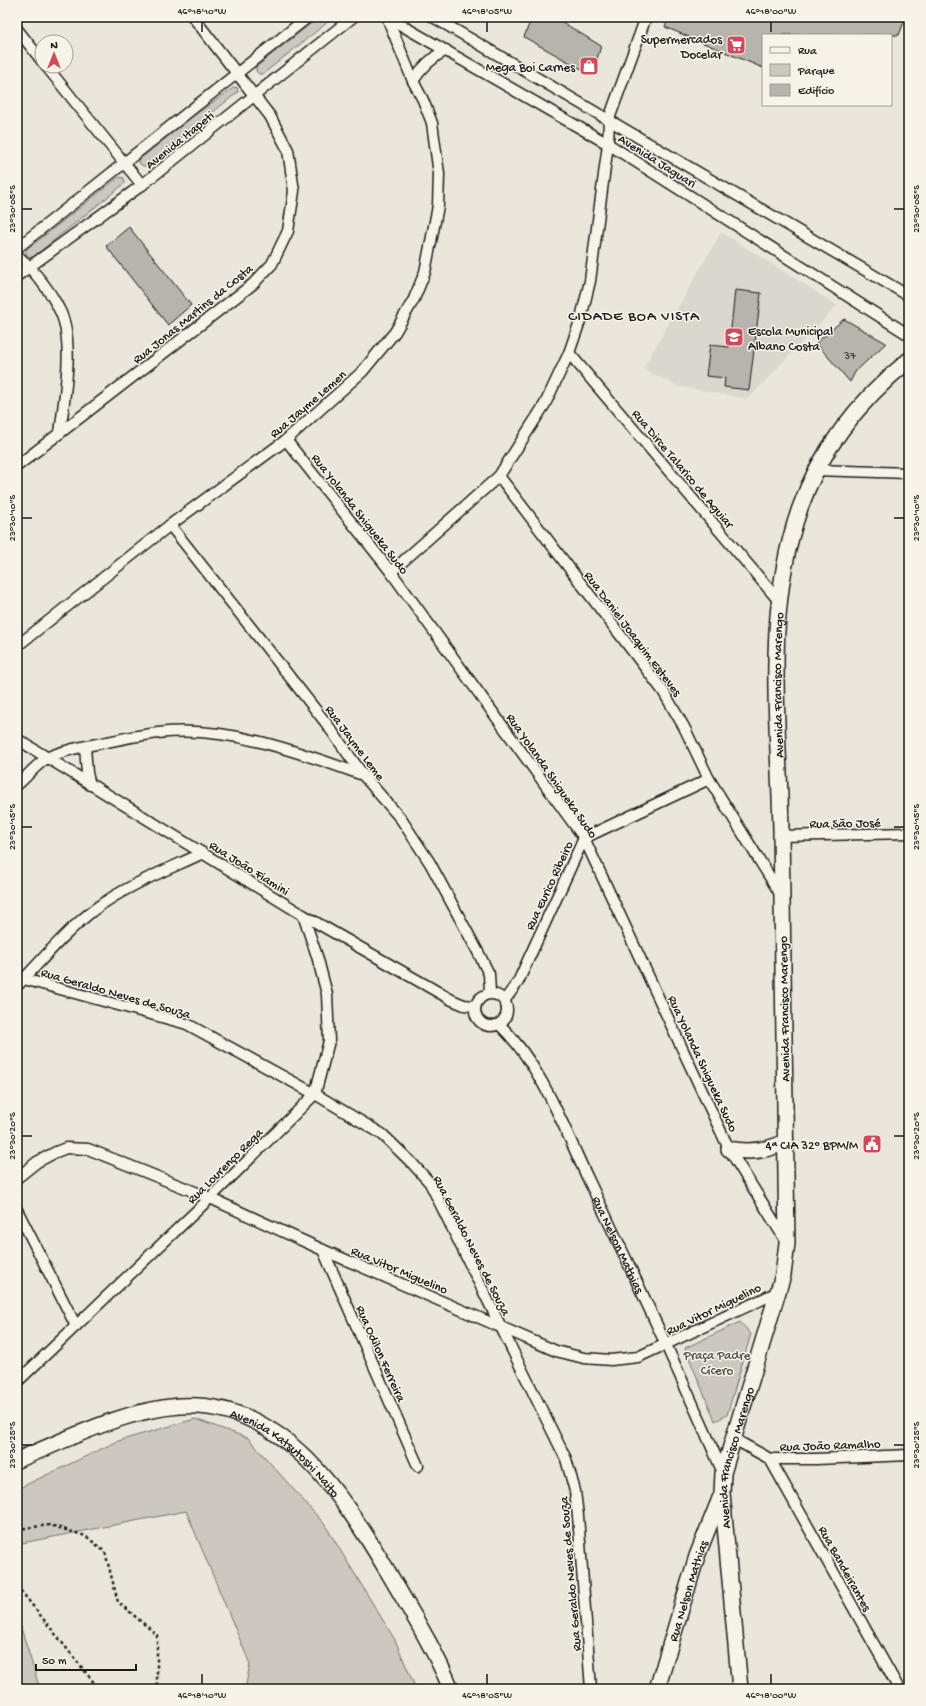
<svg xmlns="http://www.w3.org/2000/svg" width="926" height="1706" viewBox="0 0 926 1706" font-family="'Gochi Hand',sans-serif">
  <style>
    .built { fill: #dad7ce }
    .green { fill: #ccc8c0; stroke: #74726e }
    .building { fill: #b6b4ac; stroke: #1c1c1c }
    .lines { fill: none; stroke-linecap: round; stroke-linejoin: round }
    .street-casing { stroke: #1c1c1c; stroke-width: 13 }
    .secondary-casing { stroke: #1c1c1c; stroke-width: 18 }
    .path { stroke: #1c1c1c; stroke-width: 2.5; stroke-dasharray: 3 3; stroke-linecap: butt }
    .street { stroke: #f7f3e8; stroke-width: 10 }
    .secondary { stroke: #f7f3e8; stroke-width: 15 }
    .ticks { fill: none; stroke: #1c1c1c; stroke-width: 1.5 }
    .labels { text-anchor: middle; stroke-width: 3; stroke-linejoin: round; paint-order: stroke }
    .number-label { font-size: 11px; fill: #424240 }
    .poi-label { font-size: 13px; fill: #1c1c1c; stroke: #f7f3e8; text-anchor: end }
    .street-label { font-size: 13px; fill: #1c1c1c; stroke: #f7f3e8 }
    .park-label { font-size: 13px; fill: #51504d; stroke: #f7f3e8 }
    .quarter-label { font-size: 15px; letter-spacing: 1px; fill: #1c1c1c; stroke: #f7f3e8 }
    .neatline { fill: none; stroke: #1c1c1c; stroke-width: 1.5 }
    .ticks-label { font-size: 10px; text-anchor: middle; fill: #1c1c1c }
  </style>
  <rect width="100%" height="100%" fill="#eae6dc"/>
  <filter id="ink" filterUnits="userSpaceOnUse"><feTurbulence type="fractalNoise" baseFrequency=".025" numOctaves="2"/><feDisplacementMap in="SourceGraphic" scale="8" xChannelSelector="R" yChannelSelector="G"/><feConvolveMatrix kernelMatrix="1 2 1 2 8 2 1 2 1" color-interpolation-filters="sRGB"/></filter>
  <g filter="url(#ink)">
    <path class="built" d="M721,232l116,73 -89,94 -71,-13 -34,-17z"/>
    <g class="green">
      <path d="M319,17h15l-71,57h-4l-3,-3v-4z"/>
      <path d="M237,87l1,5 -92,74h-3l-4,-3 1,-4 56,-45 37,-26z"/>
      <path d="M119,177l5,1 1,5 -92,74h-3l-4,-3v-4z"/>
      <path d="M740,1322l11,12 -24,81 -12,6 -30,-73z"/>
      <path d="M195,1419l53,19 77,87 70,115 21,49h-171l5,-25 -64,-153 -169,33v-55l101,-48z"/>
      <path d="M17,1615l23,74h-23z"/>
    </g>
    <g class="building">
      <path d="M532,17h22l47,29 -9,29 -68,-38z"/>
      <path d="M669,17h237l-7,18h-136v33l-98,-41z"/>
      <path d="M129,227l62,78 -23,20 -62,-79z"/>
      <path d="M735,290l26,3 -12,97 -25,-3 1,-9 -19,-2 4,-31 19,2z"/>
      <path d="M844,319l42,24 -31,29 -5,10 -34,-39z"/>
    </g>
    <g class="lines">
      <defs>
        <g id="street">
          <path d="M387,17l221,127 301,191"/>
          <path d="M433,17l476,279"/>
          <path d="M17,29l25,32"/>
          <path d="M46,66l96,119"/>
          <path d="M413,81c9,-14 18,-23 33,-31"/>
          <path d="M17,248l291,-231"/>
          <path d="M17,255c16,15 33,35 43,56 15,30 4,89 0,122"/>
          <path d="M17,276l125,-91 211,-168"/>
          <path d="M569,353l210,248"/>
          <path d="M286,440l105,132 193,266 145,311 57,92"/>
          <path d="M17,466l236,-182 19,-20 16,-33 6,-40 -6,-41 -18,-34 -77,-99"/>
          <path d="M815,470l94,3"/>
          <path d="M499,476l164,215 21,36 25,52 72,116"/>
          <path d="M170,525l156,198 37,52 38,44 29,44 48,89 11,22 1,19"/>
          <path d="M391,572l108,-96 46,-72 24,-51 12,-35 9,-37 18,-137 1,-25 37,-102"/>
          <path d="M17,646l153,-121 116,-85 76,-68 33,-40 19,-33 11,-27 13,-66 1,-32 -7,-51 -9,-23 -10,-19 -26,-64"/>
          <path d="M17,739l286,176 149,85 12,5 11,1"/>
          <path d="M85,747l2,26 3,12"/>
          <path d="M17,785c10,-8 20,-22 32,-28 17,-8 39,-11 58,-15 17,-4 34,-7 51,-9 69,-8 141,19 205,42"/>
          <path d="M781,836l128,-3"/>
          <path d="M24,979l163,45 128,70 67,40 30,29 18,20 136,276 9,32 3,25 13,173"/>
          <path d="M17,986c25,-26 49,-55 78,-77 32,-24 72,-39 108,-56"/>
          <circle cx="491" cy="1010" r="16"/>
          <path d="M504,1001l14,-19 66,-144 125,-59"/>
          <path id="s1" d="M499,1024c44,43 65,105 91,159 46,96 91,192 133,290"/>
          <path d="M17,1178l20,-16 19,-10 10,-4 22,1 122,49 113,52 233,101 28,7 27,2 27,-3 140,-65"/>
          <path d="M17,1210l59,116"/>
          <path d="M323,1250l95,216"/>
          <path d="M17,1382l193,-184 105,-104 14,-53 -2,-47 -10,-38 -14,-41"/>
          <path d="M734,1439l36,20h46l93,-4"/>
          <path d="M770,1459l129,230"/>
        </g>
        <g id="secondary">
          <path d="M729,1149c20,4 38,2 56,-7"/>
          <path id="s2" d="M17,1460c52,-21 106,-50 163,-54 105,-6 164,92 211,171 21,36 44,73 60,112"/>
          <path id="s3" d="M657,1689l40,-133 24,-60"/>
          <path id="s4" d="M740,1689l-18,-196 1,-20 60,-198 4,-32c-3,-137 -4,-275 -6,-413 -2,-108 -18,-218 19,-322 21,-60 60,-108 109,-148"/>
        </g>
      </defs>
      <use href="#street" class="street-casing"/>
      <use href="#secondary" class="secondary-casing"/>
      <g class="path">
        <path d="M17,1529l33,-4 36,11 19,16 13,50 39,33v54"/>
        <path d="M17,1586l82,103"/>
      </g>
      <use href="#street" class="street"/>
      <use href="#secondary" class="secondary"/>
    </g>
  </g>
  <path class="ticks" d="M202,22v10M487,22v10M771,22v10M22,209h10M894,209h10M22,518h10M894,518h10M22,827h10M894,827h10M22,1136h10M894,1136h10M22,1445h10M894,1445h10M202,1674v10M487,1674v10M771,1674v10"/>
  <defs>
    <symbol id="supermarket-square" viewBox="-11 -11 22 22"><rect x="-9" y="-9" width="18" height="18" rx="4" fill="#d1495b" stroke="#f7f3e8"/><path d="M-6-5.5h2.5l.6 2H6L4.5 2H-2.5L-4.4-4H-6ZM-1.5 3.2a1.3 1.3 0 1 0 .1 0ZM3 3.2a1.3 1.3 0 1 0 .1 0Z" fill="#fff"/></symbol>
    <symbol id="shop-square" viewBox="-11 -11 22 22"><rect x="-9" y="-9" width="18" height="18" rx="4" fill="#d1495b" stroke="#f7f3e8"/><path d="M-5-2.5h2.3a2.7 3.5 0 0 1 5.4 0H5L5.5 6h-11ZM-1.5-2.5h3a1.5 2.3 0 0 0-3 0Z" fill="#fff"/></symbol>
    <symbol id="school-square" viewBox="-11 -11 22 22"><rect x="-9" y="-9" width="18" height="18" rx="4" fill="#d1495b" stroke="#f7f3e8"/><path d="M0-5L7-2L0 1L-7-2ZM-4 1L0 2.5L4 1V4Q0 6-4 4Z" fill="#fff"/></symbol>
    <symbol id="civic-square" viewBox="-11 -11 22 22"><rect x="-9" y="-9" width="18" height="18" rx="4" fill="#d1495b" stroke="#f7f3e8"/><path d="M-.6-6.5H3V-4.5H.6V-3L4-1V1h2V6H-6V1h2V-1L-.6-3ZM-1.2 2.5V6h2.4V2.5Z" fill="#fff"/></symbol>
  </defs>
  <g fill-rule="evenodd">
    <use href="#supermarket-square" x="725" y="34" width="22" height="22"/>
    <use href="#shop-square" x="578" y="55" width="22" height="22"/>
    <use href="#school-square" x="723" y="326" width="22" height="22"/>
    <use href="#civic-square" x="861" y="1133" width="22" height="22"/>
  </g>
  <g class="labels">
    <g class="number-label">
      <text x="850" y="359">37</text>
    </g>
    <g class="poi-label">
      <text x="722" y="43">Supermercados<tspan x="722" dy="15">Docelar</tspan></text>
      <text x="575" y="71">Mega Boi Carnes</text>
      <text x="748" y="335" text-anchor="start">Escola Municipal<tspan x="748" dy="15">Albano Costa</tspan></text>
      <text x="858" y="1149">4ª CIA 32º BPM/M</text>
    </g>
    <g class="street-label">
      <text transform="translate(179 139) rotate(-39)" y="5">Avenida Itapeti</text>
      <text transform="translate(658 160) rotate(32)" y="5">Avenida Jaguari</text>
      <text transform="translate(192 313) rotate(-39)" y="5">Rua Jonas Martins da Costa</text>
      <text transform="translate(307 403) rotate(-41)" y="5">Rua Jayme Lemen</text>
      <text transform="translate(684 468) rotate(50)" y="5">Rua Dirce Talarico de Aguiar</text>
      <text transform="translate(361 513) rotate(52)" y="5">Rua Yolanda Shigueka Sudo</text>
      <text transform="translate(634 633) rotate(53)" y="5">Rua Daniel Joaquim Esteves</text>
      <text dy="5" stroke="none"><textPath href="#s4" startOffset="1014">Avenida Francisco Marengo</textPath></text>
      <text transform="translate(356 742) rotate(53)" y="5">Rua Jayme Leme</text>
      <text transform="translate(553 775) rotate(55)" y="5">Rua Yolanda Shigueka Sudo</text>
      <text transform="translate(845 822) rotate(-1)" y="5">Rua São José</text>
      <text transform="translate(250 867) rotate(32)" y="5">Rua João Fiamini</text>
      <text transform="translate(548 885) rotate(-65)" y="5">Rua Eurico Ribeiro</text>
      <text transform="translate(116 992) rotate(16)" y="5">Rua Geraldo Neves de Souza</text>
      <text transform="translate(783 1009) rotate(-91)" y="5">Avenida Francisco Marengo</text>
      <text transform="translate(704 1063) rotate(65)" y="5">Rua Yolanda Shigueka Sudo</text>
      <text transform="translate(224 1165) rotate(-45)" y="5">Rua Lourenço Rega</text>
      <text dy="5" stroke="none"><textPath href="#s1" startOffset="252">Rua Nelson Mathias</textPath></text>
      <text transform="translate(473 1245) rotate(63)" y="5">Rua Geraldo Neves de Souza</text>
      <text transform="translate(400 1269) rotate(23)" y="5">Rua Vitor Miguelino</text>
      <text transform="translate(713 1308) rotate(-26)" y="5">Rua Vitor Miguelino</text>
      <text transform="translate(382 1353) rotate(66)" y="5">Rua Odilon Ferreira</text>
      <text transform="translate(830 1444) rotate(-2)" y="5">Rua João Ramalho</text>
      <text dy="5" stroke="none"><textPath href="#s2" startOffset="293">Avenida Katsutoshi Naito</textPath></text>
      <text dy="5" stroke="none"><textPath href="#s4" startOffset="234">Avenida Francisco Marengo</textPath></text>
      <text transform="translate(846 1568) rotate(61)" y="5">Rua Bandeirantes</text>
      <text transform="translate(569 1574) rotate(-95)" y="5">Rua Geraldo Neves de Souza</text>
      <text dy="5" stroke="none"><textPath href="#s3" startOffset="103">Rua Nelson Mathias</textPath></text>
    </g>
    <g class="park-label">
      <text x="717" y="1359">Praça Padre<tspan x="717" dy="15">Cícero</tspan></text>
    </g>
    <g class="quarter-label">
      <text x="634" y="320">CIDADE BOA VISTA</text>
    </g>
  </g>
  <rect width="926" height="1706" fill="none" stroke="#f7f3e8" stroke-width="44"/>
  <rect x="762" y="34" width="130" height="72" fill="#f7f3e8" stroke="#9f9d96"/>
  <rect x="770" y="47" width="20" height="6" fill="#f7f3e8" stroke="#9f9d96"/>
  <text x="798" y="54" font-size="12" fill="#1c1c1c">Rua</text>
  <rect x="770" y="64" width="20" height="12" fill="#ccc8c0" stroke="#9f9d96"/>
  <text x="798" y="74" font-size="12" fill="#1c1c1c">Parque</text>
  <rect x="770" y="84" width="20" height="12" fill="#b6b4ac" stroke="#9f9d96"/>
  <text x="798" y="94" font-size="12" fill="#1c1c1c">Edifício</text>
  <g transform="translate(54 54)"><circle r="19" fill="#f7f3e8" stroke="#9f9d96"/>
  <path d="M0-3L7 15L0 10L-7 15Z" fill="#d1495b"/>
  <text y="-6" font-size="11" font-weight="bold" text-anchor="middle" fill="#1c1c1c">N</text>
  </g>
  <path d="M36 1664v6h100v-6" fill="none" stroke="#1c1c1c" stroke-width="2"/>
  <text x="42" y="1664" font-size="12" fill="#1c1c1c" stroke="#f7f3e8" stroke-width="3" paint-order="stroke">50 m</text>
  <rect x="22" y="22" width="882" height="1662" class="neatline"/>
  <g class="ticks-label">
    <text x="202" y="14">46°18'10"W</text>
    <text x="487" y="14">46°18'05"W</text>
    <text x="771" y="14">46°18'00"W</text>
    <text transform="translate(11 209) rotate(-90)" y="4">23°30'05"S</text>
    <text transform="translate(915 209) rotate(-90)" y="4">23°30'05"S</text>
    <text transform="translate(11 518) rotate(-90)" y="4">23°30'10"S</text>
    <text transform="translate(915 518) rotate(-90)" y="4">23°30'10"S</text>
    <text transform="translate(11 827) rotate(-90)" y="4">23°30'15"S</text>
    <text transform="translate(915 827) rotate(-90)" y="4">23°30'15"S</text>
    <text transform="translate(11 1136) rotate(-90)" y="4">23°30'20"S</text>
    <text transform="translate(915 1136) rotate(-90)" y="4">23°30'20"S</text>
    <text transform="translate(11 1445) rotate(-90)" y="4">23°30'25"S</text>
    <text transform="translate(915 1445) rotate(-90)" y="4">23°30'25"S</text>
    <text x="202" y="1698">46°18'10"W</text>
    <text x="487" y="1698">46°18'05"W</text>
    <text x="771" y="1698">46°18'00"W</text>
  </g>
</svg>
